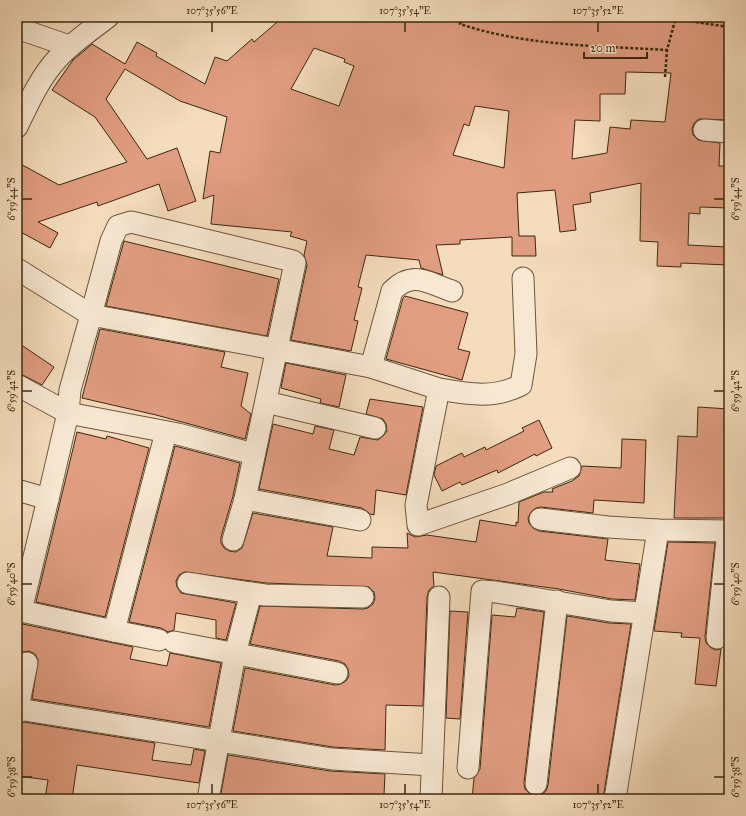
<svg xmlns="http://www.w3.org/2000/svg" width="746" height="816" viewBox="0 0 746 816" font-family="'IM FELL Great Primer',serif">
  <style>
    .building { fill: #e19d81; stroke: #3d280e; fill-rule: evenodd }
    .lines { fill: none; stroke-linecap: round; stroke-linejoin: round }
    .minor-casing { stroke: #6b553a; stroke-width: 23 }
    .path { stroke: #3d280e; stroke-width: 2.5; stroke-dasharray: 3 2; stroke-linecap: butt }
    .minor { stroke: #f8e8d3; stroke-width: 21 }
    .ticks { fill: none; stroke: #3d280e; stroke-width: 1.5 }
    .neatline { fill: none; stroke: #3d280e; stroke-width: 1.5 }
    .ticks-label { font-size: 10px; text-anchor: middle; fill: #3d280e }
  </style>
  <rect width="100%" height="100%" fill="#f4dcbc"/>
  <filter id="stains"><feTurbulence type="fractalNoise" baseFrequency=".005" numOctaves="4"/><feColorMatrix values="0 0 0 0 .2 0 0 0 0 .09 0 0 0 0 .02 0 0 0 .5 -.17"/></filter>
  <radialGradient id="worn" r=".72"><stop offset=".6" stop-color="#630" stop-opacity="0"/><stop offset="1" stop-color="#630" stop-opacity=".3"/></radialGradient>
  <g class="building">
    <path d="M283,17h446v103l-30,-1 -5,4 -2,6 1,6 5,5 22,3 -1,23h10v42l-29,-1v7l-11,-1 -1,32 40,2v18l-47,-2v4l-24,-1 1,-24 -18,-1 1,-58 -51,10 1,9 -18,3 3,25 -16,2 -5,-42 -38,3 2,43h16l1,20h-24v-19l-52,3v4l-24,1 7,30 -22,-7 -2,-8 -53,-5 -8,32 4,1 -8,32 4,1 -7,30 -60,-11 16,-75 -3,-10 3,-14 -17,-5 2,-4 -81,-8 3,-29 -11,4 7,-48 10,2 7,-36 -47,-16 -55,-32 -19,30 41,60 30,-11 19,53 -28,10 -9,-27 -61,22 -1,-4 -59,20 20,11 -8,15 -33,-18v-68l42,23 68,-23 -32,-45 -43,-27 21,-30 11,-9 8,-7 33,20 12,-22 20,11 -1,3 49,28 10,-27 12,4 25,-22 2,3zM314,48l31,11 -1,3 10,4 -15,40 -48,-17zM626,72l45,1 -6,49 -34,-2 -1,9 -20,-2 -3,26 -35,6 3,-39 25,1v-27h25zM475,106l34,5 -5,57 -51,-13 11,-31 5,2z"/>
    <path d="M124,241l155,38 -12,57 -161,-30z"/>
    <path d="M405,296l63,17 -10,36 12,3 -8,28 -76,-21 17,-61z"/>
    <path d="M100,329l125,23 -4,15 27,6 -7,33 10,8 -6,25 -89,-24 -74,-17z"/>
    <path d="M17,342l37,25 -12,18 -25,-13z"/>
    <path d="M286,363l60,12 -7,32 -19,-4 1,-4 -40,-11z"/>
    <path d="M370,399l53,8 -17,88 -30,-5 -2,25 -4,-1 -8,-6 -103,-19 14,-65 40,10 2,-8 19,4 -5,19 25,6 6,-18 18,3 5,-4 4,-5 -1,-7 -3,-5 -17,-5z"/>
    <path d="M698,407l31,2 -4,66h4v43h-55l4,-82 19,1z"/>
    <path d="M539,420l13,28 -16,8 -1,-2 -37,19 -1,-3 -35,15 -2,-3 -18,9 -8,-16 2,-9 26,-13 2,4 21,-10 1,3 38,-19 -2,-3z"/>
    <path d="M77,432l29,7 1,-3 42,12 -44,169 -69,-15z"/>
    <path d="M622,439l24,1 -2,63 -50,-3 -1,13 -52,-6 -5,1 -5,4 -3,6 1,5 4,5 6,3 69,8 -3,21 35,4 -5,36 -23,-1 -53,-10 -126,-17 1,14 -5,4 -2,7 -4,109 -37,-1 -1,45 -52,-3 -100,-16 12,-63 90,17 6,-1 5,-3 3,-5 -1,-7 -3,-5 -6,-3 -89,-17 10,-38 103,3 5,-1 5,-4 2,-6 -1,-6 -5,-5 -103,-4 -82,-11 -5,3 -3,6 1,6 4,6 55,10 -10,37 -10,-2v-18l-40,-7 -2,17 -6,2 -7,-4 -32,-6 46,-176 65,17 -7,33 -12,41v6l3,5 5,3 7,1 6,-4 11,-35 80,14 -6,29 45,2v-11l36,1 -1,-15 8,4 12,-2 49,7 4,-22 36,6v-4l2,1 1,-21 25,-10h9l-1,-3 20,-8 7,-5 3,-10 39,2z"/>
    <path d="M668,542l47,1 -10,94 1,6 4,4 5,3 6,-1 -5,37 -21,-2 5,-46 -19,-1 1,-4 -28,-2z"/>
    <path d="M517,608l27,4 -20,171 1,6 4,4 5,3 7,-1 5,-4 2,-6 19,-169 42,7 22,1 -28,175h-131l2,-21 6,-9 12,-154 23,2z"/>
    <path d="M450,611l18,1 -8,107 -14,-1z"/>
    <path d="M18,623l115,24 -3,12 37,7 3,-13 51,10 -12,64 -177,-28 6,-39 -3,-6 -6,-3 -6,1 -6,5z"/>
    <path d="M24,722l131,21 -3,17 39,5 3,-16 11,2 -6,32 -122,-18 -5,34h-27l3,-19 -30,-4 4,-26 -3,-1 2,-14h-4v-10z"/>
    <path d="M228,755l102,16 55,3 -1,21 -41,-1v4l-39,-1v2h-84z"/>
  </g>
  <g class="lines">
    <defs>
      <g id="minor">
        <path d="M17,28l52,18"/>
        <path d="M17,127c11,-23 23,-50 41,-69 15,-16 33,-28 50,-41"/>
        <path d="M704,130l25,2"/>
        <path d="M17,269l74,46 20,-74 7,-15 13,-4 162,39 2,2 -50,236 -12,41"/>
        <path d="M371,367l21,-76c21,-21 36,-8 60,0"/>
        <path d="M17,385l51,28 110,21 76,20"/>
        <path d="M439,389c29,5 55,10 82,-4l5,-31 -3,-76"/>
        <path d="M266,402l109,26"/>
        <path d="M17,490l31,9 20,-86 2,-23 21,-75 280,52 68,22 -23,116 2,20 90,-31 62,-26"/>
        <path d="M48,499l-27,112 93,20 52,-199"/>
        <path d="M245,499l115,21"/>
        <path d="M540,519l68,8 50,3 71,1"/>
        <path d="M188,583l63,10"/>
        <path d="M114,631l45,9"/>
        <path d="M717,638l11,-108"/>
        <path d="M174,642l163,31"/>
        <path d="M18,709l314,50 100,6"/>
        <path d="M17,713l10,-50"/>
        <path d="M468,768l14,-177 14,1 115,19 33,2"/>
        <path d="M536,784l21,-183"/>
        <path d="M208,799l27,-145 16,-61 14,2 98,2"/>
        <path d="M431,799l8,-202"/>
        <path d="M615,799l43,-269"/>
      </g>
    </defs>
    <use href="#minor" class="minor-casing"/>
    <g class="path">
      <path d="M463,17l-3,7c66,22 138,22 207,26"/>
      <path d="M676,19l53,8"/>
      <path d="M665,77l2,-27 9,-33"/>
      <path d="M725,509l4,-36"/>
    </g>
    <use href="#minor" class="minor"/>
  </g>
  <path class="ticks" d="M212,22v10M405,22v10M598,22v10M22,199h10M714,199h10M22,391h10M714,391h10M22,584h10M714,584h10M22,777h10M714,777h10M212,784v10M405,784v10M598,784v10"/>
  <rect width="746" height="816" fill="none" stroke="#f4dcbc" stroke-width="44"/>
  <path d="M584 52v6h63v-6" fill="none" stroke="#3d280e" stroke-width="2"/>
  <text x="590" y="52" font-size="12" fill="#3d280e" stroke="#f8e8d3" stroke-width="3" paint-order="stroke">20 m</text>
  <rect x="22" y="22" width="702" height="772" class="neatline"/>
  <g class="ticks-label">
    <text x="212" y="14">107°35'56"E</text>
    <text x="405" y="14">107°35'54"E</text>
    <text x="598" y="14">107°35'52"E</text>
    <text transform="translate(735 199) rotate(-90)" y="4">6°59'44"S</text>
    <text transform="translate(11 199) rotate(-90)" y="4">6°59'44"S</text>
    <text transform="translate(735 391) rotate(-90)" y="4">6°59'42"S</text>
    <text transform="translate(11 391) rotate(-90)" y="4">6°59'42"S</text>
    <text transform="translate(735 584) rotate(-90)" y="4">6°59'40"S</text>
    <text transform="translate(11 584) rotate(-90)" y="4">6°59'40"S</text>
    <text transform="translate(735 777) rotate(-90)" y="4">6°59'38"S</text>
    <text transform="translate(11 777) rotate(-90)" y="4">6°59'38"S</text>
    <text x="212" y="808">107°35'56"E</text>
    <text x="405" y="808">107°35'54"E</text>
    <text x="598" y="808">107°35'52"E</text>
  </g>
  <rect width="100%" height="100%" filter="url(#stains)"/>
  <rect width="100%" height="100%" fill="url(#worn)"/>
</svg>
